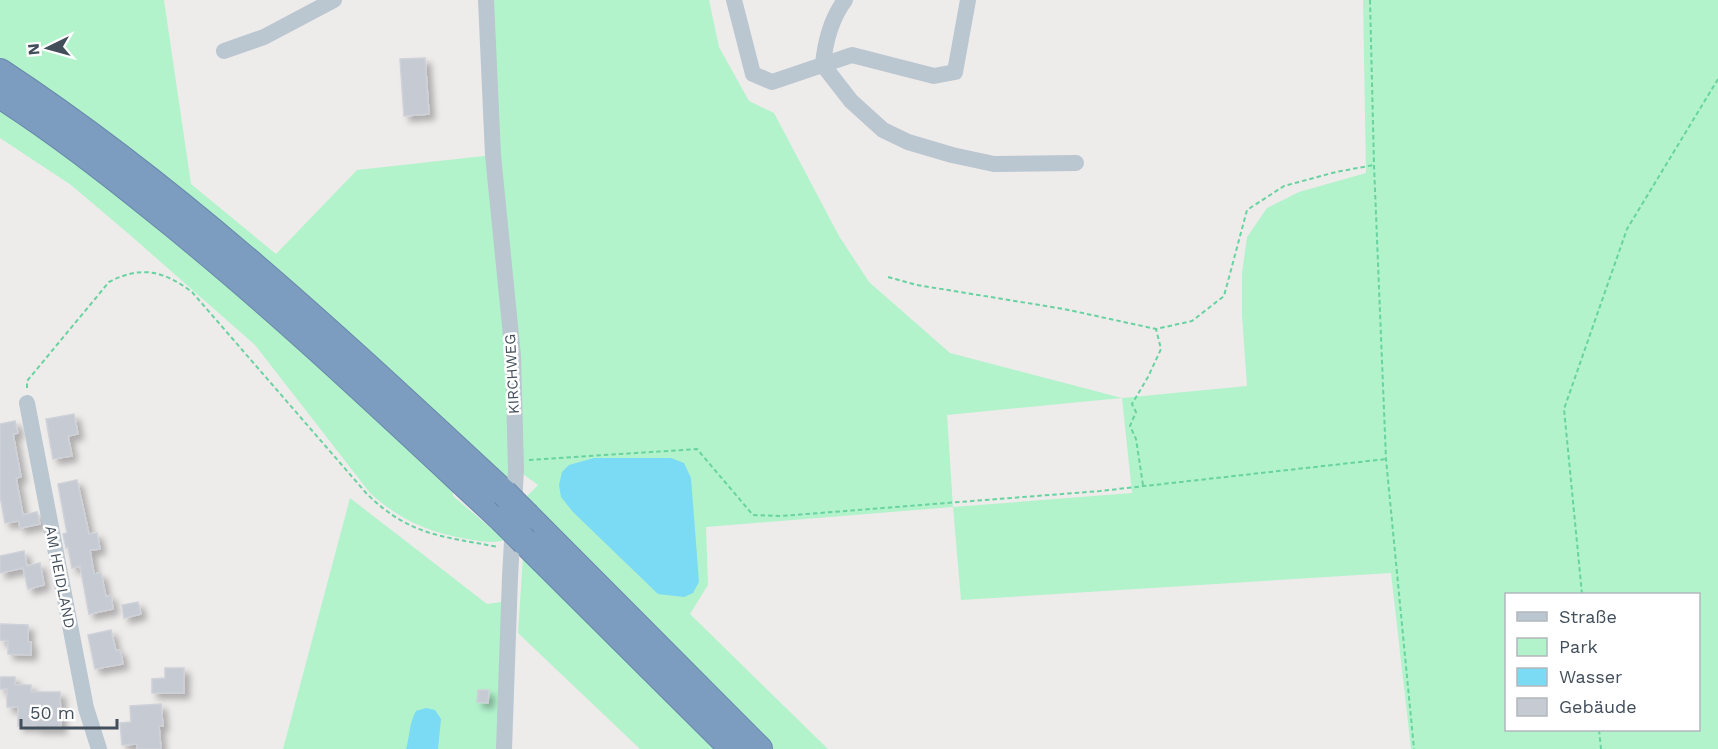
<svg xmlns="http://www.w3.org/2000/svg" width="1718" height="749" viewBox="0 0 1718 749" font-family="'Work Sans',sans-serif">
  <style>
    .green { fill: #b2f3cc; fill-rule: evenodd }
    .water { fill: #7bdaf4 }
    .building { fill: #c6cad2; stroke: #ced1d8; stroke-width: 1.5; filter: url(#shadow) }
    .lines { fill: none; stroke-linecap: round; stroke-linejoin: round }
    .highway-casing { stroke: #6888ac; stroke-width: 28 }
    .path { stroke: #68d3a0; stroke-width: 2; stroke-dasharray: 4.5 3; stroke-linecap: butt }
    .minor { stroke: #bac6d0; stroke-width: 16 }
    .highway { stroke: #7d9dc0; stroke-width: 26 }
    .highway-bridge-casing { stroke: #6888ac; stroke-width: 28; stroke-linecap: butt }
    .highway-bridge { stroke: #7d9dc0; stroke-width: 26 }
    .labels { text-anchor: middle; stroke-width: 5; stroke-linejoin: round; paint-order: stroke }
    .street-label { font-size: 15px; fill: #424e5a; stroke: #fff }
  </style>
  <defs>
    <filter id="shadow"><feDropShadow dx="5.5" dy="5.5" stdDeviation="3" flood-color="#0004"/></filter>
  </defs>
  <rect width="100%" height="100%" fill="#eeebeb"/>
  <g class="green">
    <path d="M0,0h164l27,184 85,70 81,-84 136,-15 -7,-155h223l10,47 30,54 25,12 65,123 30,46 81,71 172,45 125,-12 -5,-71v-42l5,-36 20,-29 32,-16 67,-19 -3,-173h355v749h-307l-20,-176 -430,27 -8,-93 -247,20 2,58 -18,29 138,135h-57l-245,-252 12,-12 -22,-16 -7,14 -509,-419zM1122,398l10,95 -179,14 -6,-92zM1506,594h192v136h-192z"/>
    <path d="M0,105l182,136 270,241 1,14 52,44c-13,4 -24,1 -38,-1 -39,-7 -67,-19 -97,-46l-115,-148 -125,-110 -59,-50 -71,-47z"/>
    <path d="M350,498l137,106 22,-3 -5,148h-221z"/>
    <path d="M523,556l200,193h-83l-122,-116z"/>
  </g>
  <g class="water">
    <path d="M594,458h77l13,5 7,15 8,104 -6,11 -9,4 -26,-3 -85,-82 -12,-15 -2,-12 3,-13 7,-7z"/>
    <path d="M426,708l9,2 6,9 -3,30h-32c4,-13 3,-26 10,-38z"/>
  </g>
  <g class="building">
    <path d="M425,58l4,56 -25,2 -4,-57z"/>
    <path d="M74,414l4,20 -10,2 4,20 -19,3 -7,-40z"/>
    <path d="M15,421l3,12 -5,1 8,43 -5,1 7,37 14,-3 3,12 -20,4 -1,-7 -14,2 -5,-27v-72z"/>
    <path d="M77,480l12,54 8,-1 3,16 -10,1 4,24 7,-1 5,24 5,-2 2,14 -24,5 -9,-48 -8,2 -4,-21 -2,1 -3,-14 4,-1 -9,-49z"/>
    <path d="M24,551l3,15 13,-3 4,22 -16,4 -5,-21 -23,5v-17z"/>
    <path d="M138,602l3,12 -17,4 -2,-13z"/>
    <path d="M0,624l28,1v17h3v13l-23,-1v-13l-8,-1z"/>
    <path d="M111,630l5,21 4,-1 3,14 -28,5 -7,-34z"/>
    <path d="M165,668h19v25h-32v-14l13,-1z"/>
    <path d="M0,677h15v8h16v7h29l1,36h-25v-2h-18v-19h-11v-18h-7z"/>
    <path d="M478,690h11l-1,13 -11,-1z"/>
    <path d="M161,704l2,22h-4l2,23h-24v-5l-15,1 -2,-22 11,-1 -1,-16z"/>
  </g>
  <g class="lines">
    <defs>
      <g id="highway">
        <path d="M0,72c184,121 343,272 504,421"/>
        <path d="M0,95c53,34 104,73 153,113 122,97 235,205 349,311"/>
        <path d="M527,516l232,233"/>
        <path d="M525,542l208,207"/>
      </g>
    </defs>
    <use href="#highway" class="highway-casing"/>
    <g class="path">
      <path d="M1370,0l4,165 12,294 28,290"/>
      <path d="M888,277l29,8 147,24 92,20 36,-8 32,-25 23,-86 37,-24 52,-14 38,-7"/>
      <path d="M27,388v-7l82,-99c32,-17 55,-11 83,10l175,202c43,42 75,42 131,53"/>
      <path d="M529,460l168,-11 56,66 28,1 319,-25 286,-32"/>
      <path d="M1143,485l-7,-46 -6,-13 6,-14 -4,-8 16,-27 13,-28 -5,-20"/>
      <path d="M1582,594l-18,-185 63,-180 91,-150"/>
      <path d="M1599,730l2,19"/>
    </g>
    <g class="minor">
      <path d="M486,0l7,155 20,201 3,113 -6,108 -6,172"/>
      <path d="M734,0l19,74 19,8 80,-27 82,21 21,-4 13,-72"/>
      <path d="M845,0c-14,19 -20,42 -22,65l28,36 32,29 25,12 44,13 42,9 82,-1"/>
      <path d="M224,51l40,-14 70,-37"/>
      <path d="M27,403l59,305 13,41"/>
    </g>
    <use href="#highway" class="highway"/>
    <defs>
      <g id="highway-bridge">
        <path d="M504,493l23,23"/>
        <path d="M502,519l23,23"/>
      </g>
    </defs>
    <use href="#highway-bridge" class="highway-bridge-casing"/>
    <use href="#highway-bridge" class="highway-bridge"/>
  </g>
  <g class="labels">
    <g class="street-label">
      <text transform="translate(512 374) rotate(-93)" y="5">KIRCHWEG</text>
      <text transform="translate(60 577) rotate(79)" y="5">AM HEIDLAND</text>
    </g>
  </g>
  <rect x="1505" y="593" width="195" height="138" fill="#ffffff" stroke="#b3b8bd" stroke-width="1.5"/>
  <rect x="1517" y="612" width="30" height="9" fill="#bac6d0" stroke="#b3b8bd" stroke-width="1.5"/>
  <text x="1559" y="623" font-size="18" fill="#424e5a">Straße</text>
  <rect x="1517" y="638" width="30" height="18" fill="#b2f3cc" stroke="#b3b8bd" stroke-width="1.5"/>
  <text x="1559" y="653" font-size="18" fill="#424e5a">Park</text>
  <rect x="1517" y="668" width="30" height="18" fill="#7bdaf4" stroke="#b3b8bd" stroke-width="1.5"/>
  <text x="1559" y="683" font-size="18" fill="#424e5a">Wasser</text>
  <rect x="1517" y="698" width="30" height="18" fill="#c6cad2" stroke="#b3b8bd" stroke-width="1.5"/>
  <text x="1559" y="713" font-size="18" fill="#424e5a">Gebäude</text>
  <g transform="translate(48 48) rotate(265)" stroke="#ffffff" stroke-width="4.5" paint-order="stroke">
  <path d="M0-4.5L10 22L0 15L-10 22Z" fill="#424e5a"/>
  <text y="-9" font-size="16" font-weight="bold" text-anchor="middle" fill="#424e5a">N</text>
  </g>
  <path d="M21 719v9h96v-9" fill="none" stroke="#424e5a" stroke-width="3"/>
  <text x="30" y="719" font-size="18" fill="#424e5a" stroke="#ffffff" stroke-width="4.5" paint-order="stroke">50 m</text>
</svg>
